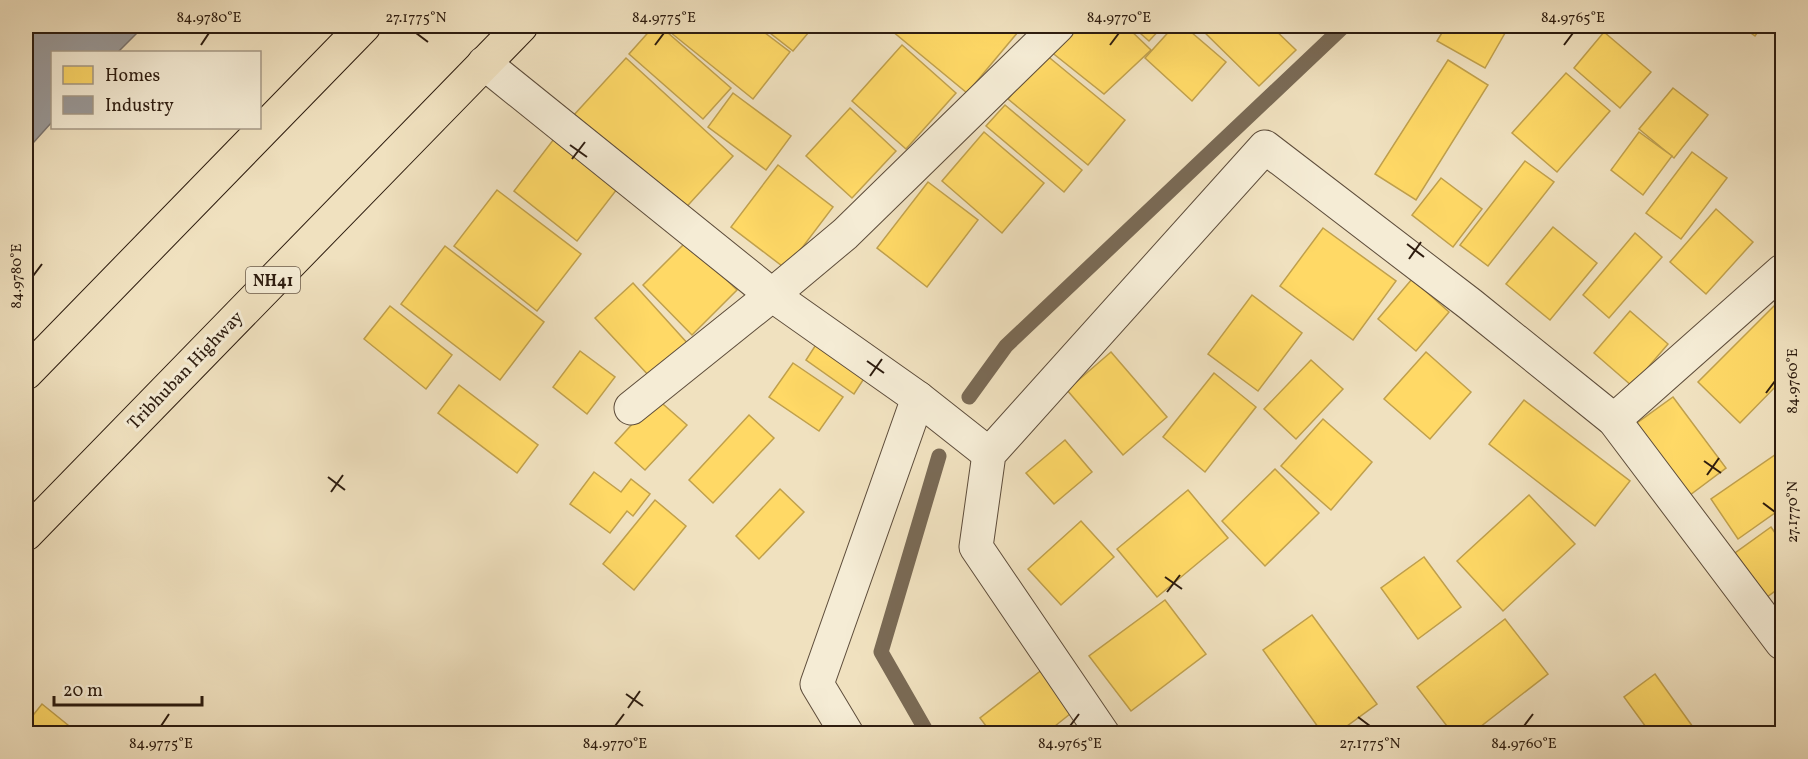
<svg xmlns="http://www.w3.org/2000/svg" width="1808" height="759" viewBox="0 0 1808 759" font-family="Vollkorn,serif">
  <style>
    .homes { fill: #ffd966; stroke: #c0a04c; stroke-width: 1.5 }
    .industry { fill: #999; stroke: #797470; stroke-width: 1.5 }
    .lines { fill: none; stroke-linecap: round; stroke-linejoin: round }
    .stream { stroke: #7a6a55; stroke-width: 15 }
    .minor-casing { stroke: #5e4d3b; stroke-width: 35 }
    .trunk-casing { stroke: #2d1c0f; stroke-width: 35 }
    .minor { stroke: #f5ecd5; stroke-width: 33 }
    .trunk { stroke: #f0e1bf; stroke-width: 33 }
    .ticks { fill: none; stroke: #2d1c0f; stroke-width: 2 }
    .labels { text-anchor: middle; stroke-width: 6; stroke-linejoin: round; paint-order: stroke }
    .shield { fill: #f5ecd5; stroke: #695a4a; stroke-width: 1.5 }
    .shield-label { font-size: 16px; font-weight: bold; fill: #2d1c0f }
    .street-label { font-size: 18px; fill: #2d1c0f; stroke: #f5ecd5 }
    .neatline { fill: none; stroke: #2d1c0f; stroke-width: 2 }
    .ticks-label { font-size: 15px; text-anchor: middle; fill: #2d1c0f }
  </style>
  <rect width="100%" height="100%" fill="#f0e1bf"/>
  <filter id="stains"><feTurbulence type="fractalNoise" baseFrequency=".00333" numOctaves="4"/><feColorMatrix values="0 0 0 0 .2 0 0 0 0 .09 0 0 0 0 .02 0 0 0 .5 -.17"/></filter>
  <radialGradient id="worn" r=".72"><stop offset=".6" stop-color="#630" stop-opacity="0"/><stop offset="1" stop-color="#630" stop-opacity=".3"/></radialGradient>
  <g class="homes">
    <path d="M654,26h6l71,62 -28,31 -74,-65z"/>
    <path d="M675,26h81l34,26 -37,47 -83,-67z"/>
    <path d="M761,26h53l-21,25z"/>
    <path d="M886,26h137l-56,67z"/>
    <path d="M1074,26h52l25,24 -47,44 -54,-43z"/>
    <path d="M1132,26h31l-14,15z"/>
    <path d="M1174,26h10l42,36 -34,39 -47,-43z"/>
    <path d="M1198,26h73l25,24 -37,36z"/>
    <path d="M1446,26h63l-24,42 -48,-27z"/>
    <path d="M1741,26h21l-7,10z"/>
    <path d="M1604,32l47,40 -31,36 -46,-40z"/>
    <path d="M902,45l54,48 -50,56 -54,-48z"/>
    <path d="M1045,54l80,66 -37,45 -80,-66z"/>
    <path d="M626,58l107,98 -53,58 -107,-98z"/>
    <path d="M1448,60l40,25 -72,115 -41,-26z"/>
    <path d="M1566,73l44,38 -53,61 -45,-39z"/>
    <path d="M1673,88l35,27 -34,43 -35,-29z"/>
    <path d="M733,93l58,43 -25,34 -58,-43z"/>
    <path d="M1005,105l77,65 -18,22 -78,-66z"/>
    <path d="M850,108l46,43 -44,47 -46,-42z"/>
    <path d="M984,132l60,51 -42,50 -60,-52z"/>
    <path d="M1639,132l33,24 -29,39 -32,-25z"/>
    <path d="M557,135l64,49 -44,57 -63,-50z"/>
    <path d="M1692,152l35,26 -46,61 -35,-26z"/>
    <path d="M1525,161l29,21 -66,84 -28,-21z"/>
    <path d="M778,165l55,42 -47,62 -55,-42z"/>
    <path d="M1441,178l41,31 -29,38 -41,-32z"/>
    <path d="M928,182l50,38 -51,67 -50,-39z"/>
    <path d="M497,190l84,64 -44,57 -83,-65z"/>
    <path d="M1716,209l37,33 -47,52 -36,-32z"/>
    <path d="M1553,227l44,36 -47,57 -44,-36z"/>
    <path d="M1323,228l73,53 -43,59 -73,-54z"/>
    <path d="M1635,233l27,24 -53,61 -26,-23z"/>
    <path d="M687,241l50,49 -45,45 -49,-50z"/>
    <path d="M445,246l99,76 -44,58 -99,-76z"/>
    <path d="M1412,279l37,33 -33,39 -38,-32z"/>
    <path d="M633,283l56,62 -38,33 -56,-60z"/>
    <path d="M1252,295l50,38 -44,58 -50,-37z"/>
    <path d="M1777,303l5,5v72l-42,43 -42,-41z"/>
    <path d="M390,306l62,49 -26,34 -62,-50z"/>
    <path d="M1630,311l38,33 -36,42 -38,-33z"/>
    <path d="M819,340l48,34 -13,20 -48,-34z"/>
    <path d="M580,351l35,26 -28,37 -34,-27z"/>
    <path d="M1111,352l56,65 -44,38 -56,-65z"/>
    <path d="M1426,352l45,40 -41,47 -46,-40z"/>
    <path d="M1311,360l32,29 -47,50 -32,-30z"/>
    <path d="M793,363l50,34 -24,34 -50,-34z"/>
    <path d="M1214,373l42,34 -51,65 -42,-35z"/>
    <path d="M459,385l79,60 -21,28 -79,-60z"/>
    <path d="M1673,397l53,71 -36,27 -53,-72z"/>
    <path d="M656,398l31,27 -42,45 -30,-27z"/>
    <path d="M1524,400l106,81 -35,45 -106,-82z"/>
    <path d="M749,415l25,23 -61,65 -24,-23z"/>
    <path d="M1323,419l49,43 -41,48 -50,-44z"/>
    <path d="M1065,440l27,32 -38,32 -28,-31z"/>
    <path d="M1782,450v58l-44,31 -27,-40z"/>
    <path d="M1275,469l44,44 -54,53 -43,-45z"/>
    <path d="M594,472l27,20 10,-13 19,15 -17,22 -6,-5 -17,22 -40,-29z"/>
    <path d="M780,489l24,23 -45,47 -23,-23z"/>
    <path d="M1188,490l40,48 -71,59 -40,-48z"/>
    <path d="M1529,495l46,49 -72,67 -46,-50z"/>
    <path d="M655,500l31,26 -52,64 -31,-26z"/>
    <path d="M1081,521l33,36 -53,48 -33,-36z"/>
    <path d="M1771,527l11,16v43l-15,11 -32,-44z"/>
    <path d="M1424,557l37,50 -43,32 -37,-51z"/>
    <path d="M1165,600l41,54 -75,57 -42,-55z"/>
    <path d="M1312,615l65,89 -41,30h-13l-60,-84z"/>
    <path d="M1505,619l43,55 -77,60h-18l-36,-47z"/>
    <path d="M1043,669l32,41 -30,24h-53l-12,-16z"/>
    <path d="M1655,674l43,60h-47l-27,-37z"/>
    <path d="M42,704l37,30h-53v-10z"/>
  </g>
  <path class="industry" d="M26,26h118l-26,26h-66v70l-18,20 -8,-8z"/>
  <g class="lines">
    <g class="stream">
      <path d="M969,397l37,-51 338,-320"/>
      <path d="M928,734l-47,-82 58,-196"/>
    </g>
    <defs>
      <g id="minor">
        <path d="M484,63l288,232 73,-61 213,-208"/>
        <path d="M631,408l141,-113 146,103 71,56"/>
        <path d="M1614,420l168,-149"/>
        <path d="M847,734l-30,-50 101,-286"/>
        <path d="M1103,734l-127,-187 13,-93 276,-307 205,157 144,116 168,223"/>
      </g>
      <g id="trunk">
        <path d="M26,373l338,-347"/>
        <path d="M26,534l495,-508"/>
      </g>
    </defs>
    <use href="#minor" class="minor-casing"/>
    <use href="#trunk" class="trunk-casing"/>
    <use href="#minor" class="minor"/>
    <use href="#trunk" class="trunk"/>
  </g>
  <path class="ticks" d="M416,33l12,9M201,45l8,-12M655,45l9,-12M1110,45l9,-12M1564,45l9,-12M570,145l17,12M572,159l13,-17M1407,244l17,13M1409,259l12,-17M33,276l9,-12M867,361l17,12M870,376l12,-17M1766,393l9,-12M1704,461l17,12M1707,475l12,-17M328,477l17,13M331,492l12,-17M1763,503l12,9M1165,577l17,12M1167,592l13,-17M626,694l17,12M628,708l12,-17M1358,717l12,9M161,726l8,-12M615,726l9,-12M1070,726l9,-12M1524,726l9,-12"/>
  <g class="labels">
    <rect class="shield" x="246" y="267" width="54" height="26" rx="4.5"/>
    <g class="shield-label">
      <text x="273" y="286">NH41</text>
    </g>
    <g class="street-label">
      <text transform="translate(185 370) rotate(-46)" y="6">Tribhuban Highway</text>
    </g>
  </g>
  <rect width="1808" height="759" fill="none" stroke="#f0e1bf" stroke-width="66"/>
  <rect x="51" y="51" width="210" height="78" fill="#f5ecd5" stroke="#a59986" stroke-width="1.5"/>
  <rect x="63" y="66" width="30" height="18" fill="#ffd966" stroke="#a59986" stroke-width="1.5"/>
  <text x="105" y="81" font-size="18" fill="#2d1c0f">Homes</text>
  <rect x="63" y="96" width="30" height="18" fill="#999999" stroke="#a59986" stroke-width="1.5"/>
  <text x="105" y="111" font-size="18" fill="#2d1c0f">Industry</text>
  <path d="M54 696v9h148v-9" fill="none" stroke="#2d1c0f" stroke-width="3"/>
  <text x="63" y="696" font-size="18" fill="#2d1c0f" stroke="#f5ecd5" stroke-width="4.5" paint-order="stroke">20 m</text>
  <rect x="33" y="33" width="1742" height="693" class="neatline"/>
  <g class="ticks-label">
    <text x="209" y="22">84.9780°E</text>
    <text x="416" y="22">27.1775°N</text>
    <text x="664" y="22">84.9775°E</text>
    <text x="1119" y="22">84.9770°E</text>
    <text x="1573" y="22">84.9765°E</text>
    <text transform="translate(16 276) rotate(-90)" y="5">84.9780°E</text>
    <text transform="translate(1792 381) rotate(-90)" y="5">84.9760°E</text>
    <text transform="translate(1792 512) rotate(-90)" y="5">27.1770°N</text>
    <text x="161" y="748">84.9775°E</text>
    <text x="615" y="748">84.9770°E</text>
    <text x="1070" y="748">84.9765°E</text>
    <text x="1370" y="748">27.1775°N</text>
    <text x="1524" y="748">84.9760°E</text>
  </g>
  <rect width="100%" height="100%" filter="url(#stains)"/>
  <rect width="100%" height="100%" fill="url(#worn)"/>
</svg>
